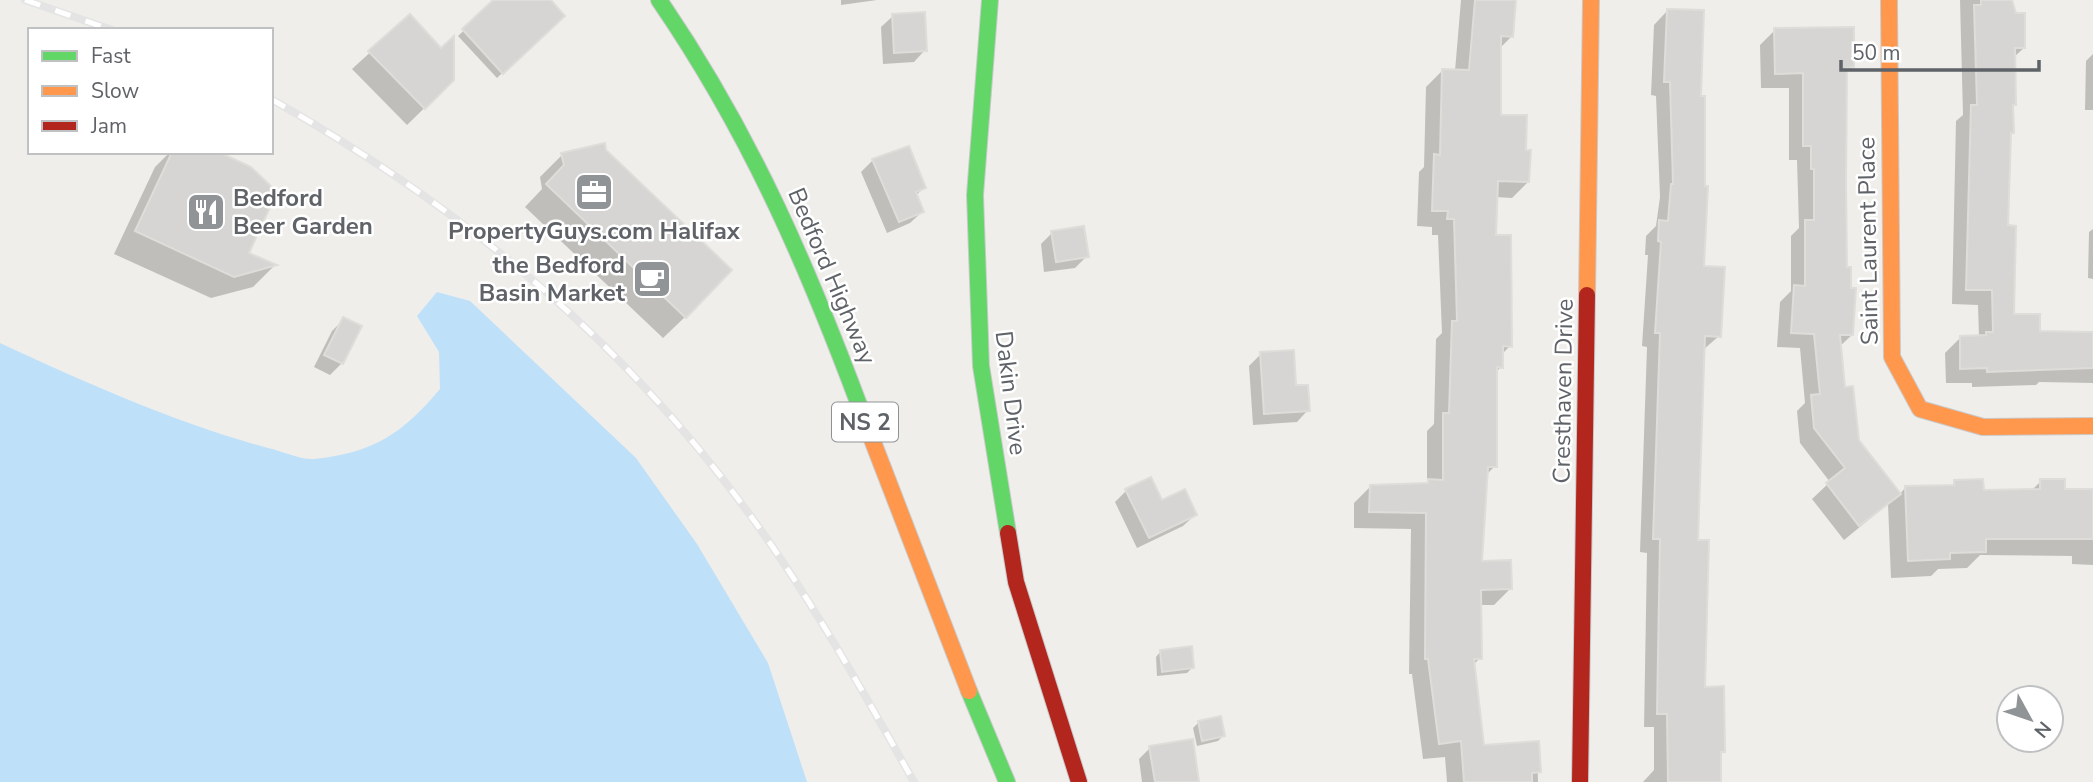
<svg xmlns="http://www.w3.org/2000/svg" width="2093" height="782" viewBox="0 0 2093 782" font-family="'Nunito Sans',sans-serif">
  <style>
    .water { fill: #bfe0f9 }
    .shadow { fill: #0003 }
    .building { fill: #d6d5d3; stroke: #deddd9; stroke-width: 2 }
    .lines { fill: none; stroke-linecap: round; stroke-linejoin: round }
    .fast-casing { stroke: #cacacb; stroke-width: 18 }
    .slow-casing { stroke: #cacacb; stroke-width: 18 }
    .jam-casing { stroke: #cacacb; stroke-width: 18 }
    .fast { stroke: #63d668; stroke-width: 16 }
    .slow { stroke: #ff974d; stroke-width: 16 }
    .jam { stroke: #b3261e; stroke-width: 16 }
    .rail-casing { stroke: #e4e4e4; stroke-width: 8 }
    .rail { stroke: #fff; stroke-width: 5; stroke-dasharray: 16; stroke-linecap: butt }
    .labels { text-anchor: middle; stroke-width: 5; stroke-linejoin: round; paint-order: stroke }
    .shield { fill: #fff; stroke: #8f9295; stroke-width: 2 }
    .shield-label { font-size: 23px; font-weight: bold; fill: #5f6368 }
    .poi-label { font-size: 24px; font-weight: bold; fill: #5f6368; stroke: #fff; text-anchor: start }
    .street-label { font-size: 24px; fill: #5f6368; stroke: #fff }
  </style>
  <rect width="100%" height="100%" fill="#efeeea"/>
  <path class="water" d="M437,292l33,9 166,157 61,86 71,119 39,119h-807v-439c86,40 176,80 268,105 14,3 32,12 46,11 60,-6 89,-26 126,-70l-1,-37 -22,-36z"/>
  <g class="shadow">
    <path d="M496,0h53l14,16 -66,62 -39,-42z"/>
    <path d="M841,0h36l-36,5z"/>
    <path d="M1461,0h54l-3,36 -12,12 -1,68 27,1 2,65 -16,16 -16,-1 -2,40 16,109 -9,9v12l-5,5 -1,94 -10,10 -5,87 30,26 -16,16h-15l1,53 -7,7 9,82 55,-4 1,39h-91l-2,-25 -22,2 -11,-85h-3l2,-145 -57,-1v-25l16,-16 54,-2 3,-3v-51l7,-7 2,-85 6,-6 -4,-98h-6v-8l-15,-1 2,-54 5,-5 2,-80 16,-16h13z"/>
    <path d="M1960,0h50l14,48 -10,9 1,47 -4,4 1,24 -3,3 -2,92 5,89 27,17h54v50l-54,-1 -3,3 -64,2v-4h-26l-1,-30 15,-15 19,-1 -1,-32 -26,-1 4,-183 7,-6z"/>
    <path d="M1668,10l31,88 3,170 17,68 -16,14 -7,191 8,148 19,62 -4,4v27h-76l11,-12v-43h-10l3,-174 -7,-1 7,-205 -5,-1 6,-91h-3l1,-19 10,-10 4,-29 -4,-101 -5,-1 3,-70z"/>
    <path d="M410,16l43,64 -46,45 -55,-56z"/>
    <path d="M893,16l32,34 -11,12 -31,2 -2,-37z"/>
    <path d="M1775,30l78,37 -8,7v195l7,66 -13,12 5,42 13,52 42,54 6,-7 45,-1 5,-5 27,10 49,-1 10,-10 22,10h30v74l-21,-1v-8l-92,-1 -13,13 -29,1 -7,7 -40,2 -3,-74 -44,36 -32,-41 18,-17 -30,-39 -3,-32 8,-8 -5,-55 -23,-1 3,-45 11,-11v-55l8,-8 -2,-68h-8v-72h-28l-1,-43z"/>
    <path d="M2093,54v56h-8l1,-49z"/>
    <path d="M170,152h23l54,102 27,12 -21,21 -42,11 -97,-44 41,-87z"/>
    <path d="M562,155l123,162 -22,21 -138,-131 17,-18 -2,-12z"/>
    <path d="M873,160l51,28 -9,8 7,16 -12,11 -23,10 -26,-61z"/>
    <path d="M2093,229v50l-5,-1 1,-46z"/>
    <path d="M1052,233l35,23 -12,12 -31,4 -3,-28z"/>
    <path d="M343,320l16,7 -17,36 -12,12 -16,-8 18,-36z"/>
    <path d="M1261,354l34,33 13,23 -11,12 -44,3 -4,-59z"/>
    <path d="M1126,491l35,12 34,12 -12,11 -46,22 -22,-46z"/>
    <path d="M1161,651l31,17 -5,5 -30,3 -1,-19z"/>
    <path d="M1199,722l24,14 -5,5 -21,5 -4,-18z"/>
    <path d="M1150,748l47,34h-55l-3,-23z"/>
  </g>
  <g class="building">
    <path d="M493,0h58l14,16 -62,58 -41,-45z"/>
    <path d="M1475,0h41l-3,37 -12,-1v79h26l-1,35h5l-2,32 -31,-1 -2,54h15l1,112 -9,-1v22l-6,-1v100h-9l-6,94 29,-1 1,29 -31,1 1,69h-8l10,86 55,-4 2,31 -9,1v9h-68l-3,-41 -22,3 -11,-85h-3l1,-146 -57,-1 1,-27 58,-2v-4l15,1v-67h6l3,-92h5l-3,-102h-7l1,-8h-16l2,-57 6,1 2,-86 27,1z"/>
    <path d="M1981,0h31l4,13h9v35h-10l1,57h-3l1,28h-3l-3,92 8,1 -2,88h26v17l53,1v36l-106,4v-4l-27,1v-33l26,-1v-3h7l-1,-42h-26l5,-185h6l-3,-100h7z"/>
    <path d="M1667,9l37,1 -3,86h4v90h3l-4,80 21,1 -4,70 -16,-1 -7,204h11l-4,147 19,-1 1,66h-4v30h-53l-1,-68h-10l3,-175h-7l7,-206h-5l6,-91 -3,-1 1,-21 9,1 3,-37h2l-3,-102h-6z"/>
    <path d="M925,12l2,39 -33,2 -2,-39z"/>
    <path d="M410,14l31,34 13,-12v44l-29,29 -57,-58z"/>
    <path d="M1854,27v40l-7,1 -1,115 1,84h4v21h5l-3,47h-13l5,52 8,-1 6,54 42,54 -42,32 -33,-43 19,-15 -31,-40 -3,-33 9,-1 -6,-60 -23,-1 3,-48 11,1v-66h9v-51h-3v-23h-8v-73l-28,1 -1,-46z"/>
    <path d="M605,143l1,7 126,120 -46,48 -140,-134 18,-19 -3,-12z"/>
    <path d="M909,146l17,42 -10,4 8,20 -25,10 -27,-63z"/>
    <path d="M172,152h47l32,15 26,25 -28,61 28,12 -43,12 -99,-46z"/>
    <path d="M1084,226l5,31 -33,5 -5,-31z"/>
    <path d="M343,317l19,9 -19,38 -19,-9z"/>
    <path d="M1294,350l2,35h12l2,26 -46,3 -4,-62z"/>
    <path d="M1151,477l11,23 23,-11 12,26 -48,23 -24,-49z"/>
    <path d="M1983,479l1,11 56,-1v-10h25v10h28v50h-107v13l-36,1v6l-42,2 -3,-75 49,-1v-5z"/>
    <path d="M1192,646l2,22 -32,4 -2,-22z"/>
    <path d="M1221,716l4,20 -23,5 -4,-20z"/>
    <path d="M1193,739l6,43h-44l-6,-36z"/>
  </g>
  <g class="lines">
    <defs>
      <g id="fast">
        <path d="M659,0c94,137 152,274 209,429"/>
        <path d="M990,0l-15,195 6,171 27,167"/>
        <path d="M969,691l38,91"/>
      </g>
      <g id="slow">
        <path d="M1889,0l3,357 28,52 63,18 110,-1"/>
        <path d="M1587,295l4,-295"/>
        <path d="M868,429l101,262"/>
      </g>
      <g id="jam">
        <path d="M1008,533l8,49 63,200"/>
        <path d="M1580,782l7,-487"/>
      </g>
    </defs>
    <use href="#fast" class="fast-casing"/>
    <use href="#slow" class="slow-casing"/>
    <use href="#jam" class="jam-casing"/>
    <use href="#fast" class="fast"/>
    <use href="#slow" class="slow"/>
    <use href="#jam" class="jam"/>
    <defs>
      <g id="rail">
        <path d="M25,0l87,30"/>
        <path d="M271,99c204,116 367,253 501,447 52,76 97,156 142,236"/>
      </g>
    </defs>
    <use href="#rail" class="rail-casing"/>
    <use href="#rail" class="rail"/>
  </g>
  <defs>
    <symbol id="office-square" viewBox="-11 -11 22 22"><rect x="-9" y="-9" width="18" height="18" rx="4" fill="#919496" stroke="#fff"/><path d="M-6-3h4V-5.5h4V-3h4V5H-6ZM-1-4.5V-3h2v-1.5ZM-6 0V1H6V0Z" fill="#fff"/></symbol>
    <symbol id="restaurant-square" viewBox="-11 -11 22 22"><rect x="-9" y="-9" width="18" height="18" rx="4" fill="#919496" stroke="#fff"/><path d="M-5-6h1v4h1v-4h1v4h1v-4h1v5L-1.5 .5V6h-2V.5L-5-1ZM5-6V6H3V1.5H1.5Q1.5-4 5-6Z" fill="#fff"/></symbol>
    <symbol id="cafe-square" viewBox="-11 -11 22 22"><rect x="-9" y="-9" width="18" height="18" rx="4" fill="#919496" stroke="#fff"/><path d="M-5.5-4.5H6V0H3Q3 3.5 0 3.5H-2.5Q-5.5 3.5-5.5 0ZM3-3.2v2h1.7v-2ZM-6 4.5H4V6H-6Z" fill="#fff"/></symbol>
  </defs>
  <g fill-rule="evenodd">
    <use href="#office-square" x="572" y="170" width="44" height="44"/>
    <use href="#restaurant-square" x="184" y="190" width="44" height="44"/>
    <use href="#cafe-square" x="630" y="257" width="44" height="44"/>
  </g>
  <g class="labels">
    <rect class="shield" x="832" y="402.5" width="66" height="39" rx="5"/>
    <g class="shield-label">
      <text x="865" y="430">NS 2</text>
    </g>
    <g class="poi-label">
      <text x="233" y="206">Bedford<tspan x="233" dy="28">Beer Garden</tspan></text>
      <text x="594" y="239" text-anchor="middle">PropertyGuys.com Halifax</text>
      <text x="625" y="273" text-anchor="end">the Bedford<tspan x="625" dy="28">Basin Market</tspan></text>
    </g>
    <g class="street-label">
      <text transform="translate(1868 241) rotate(-91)" y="8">Saint Laurent Place</text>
      <text transform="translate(832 276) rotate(67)" y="8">Bedford Highway</text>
      <text transform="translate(1563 391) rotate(-89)" y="8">Cresthaven Drive</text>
      <text transform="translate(1011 393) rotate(83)" y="8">Dakin Drive</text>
    </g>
  </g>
  <rect x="28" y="28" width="245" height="126" fill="#ffffff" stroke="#bfc1c3" stroke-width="2"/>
  <rect x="42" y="51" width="35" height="10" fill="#63d668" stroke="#bfc1c3" stroke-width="2"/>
  <text x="91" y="63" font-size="21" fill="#5f6368">Fast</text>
  <rect x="42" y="86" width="35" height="10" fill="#ff974d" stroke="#bfc1c3" stroke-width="2"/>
  <text x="91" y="98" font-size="21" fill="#5f6368">Slow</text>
  <rect x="42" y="121" width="35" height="10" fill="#b3261e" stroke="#bfc1c3" stroke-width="2"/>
  <text x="91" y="133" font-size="21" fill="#5f6368">Jam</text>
  <g transform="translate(2030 719) rotate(130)"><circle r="33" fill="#ffffff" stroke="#bfc1c3" stroke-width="2"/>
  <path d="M0-5L12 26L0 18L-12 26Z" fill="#919496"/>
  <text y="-10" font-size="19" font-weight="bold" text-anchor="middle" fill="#5f6368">N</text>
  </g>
  <path d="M1841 60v10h198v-10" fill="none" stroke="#5f6368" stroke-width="3.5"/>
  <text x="1852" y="60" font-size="21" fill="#5f6368" stroke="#ffffff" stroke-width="5" paint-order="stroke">50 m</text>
</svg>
